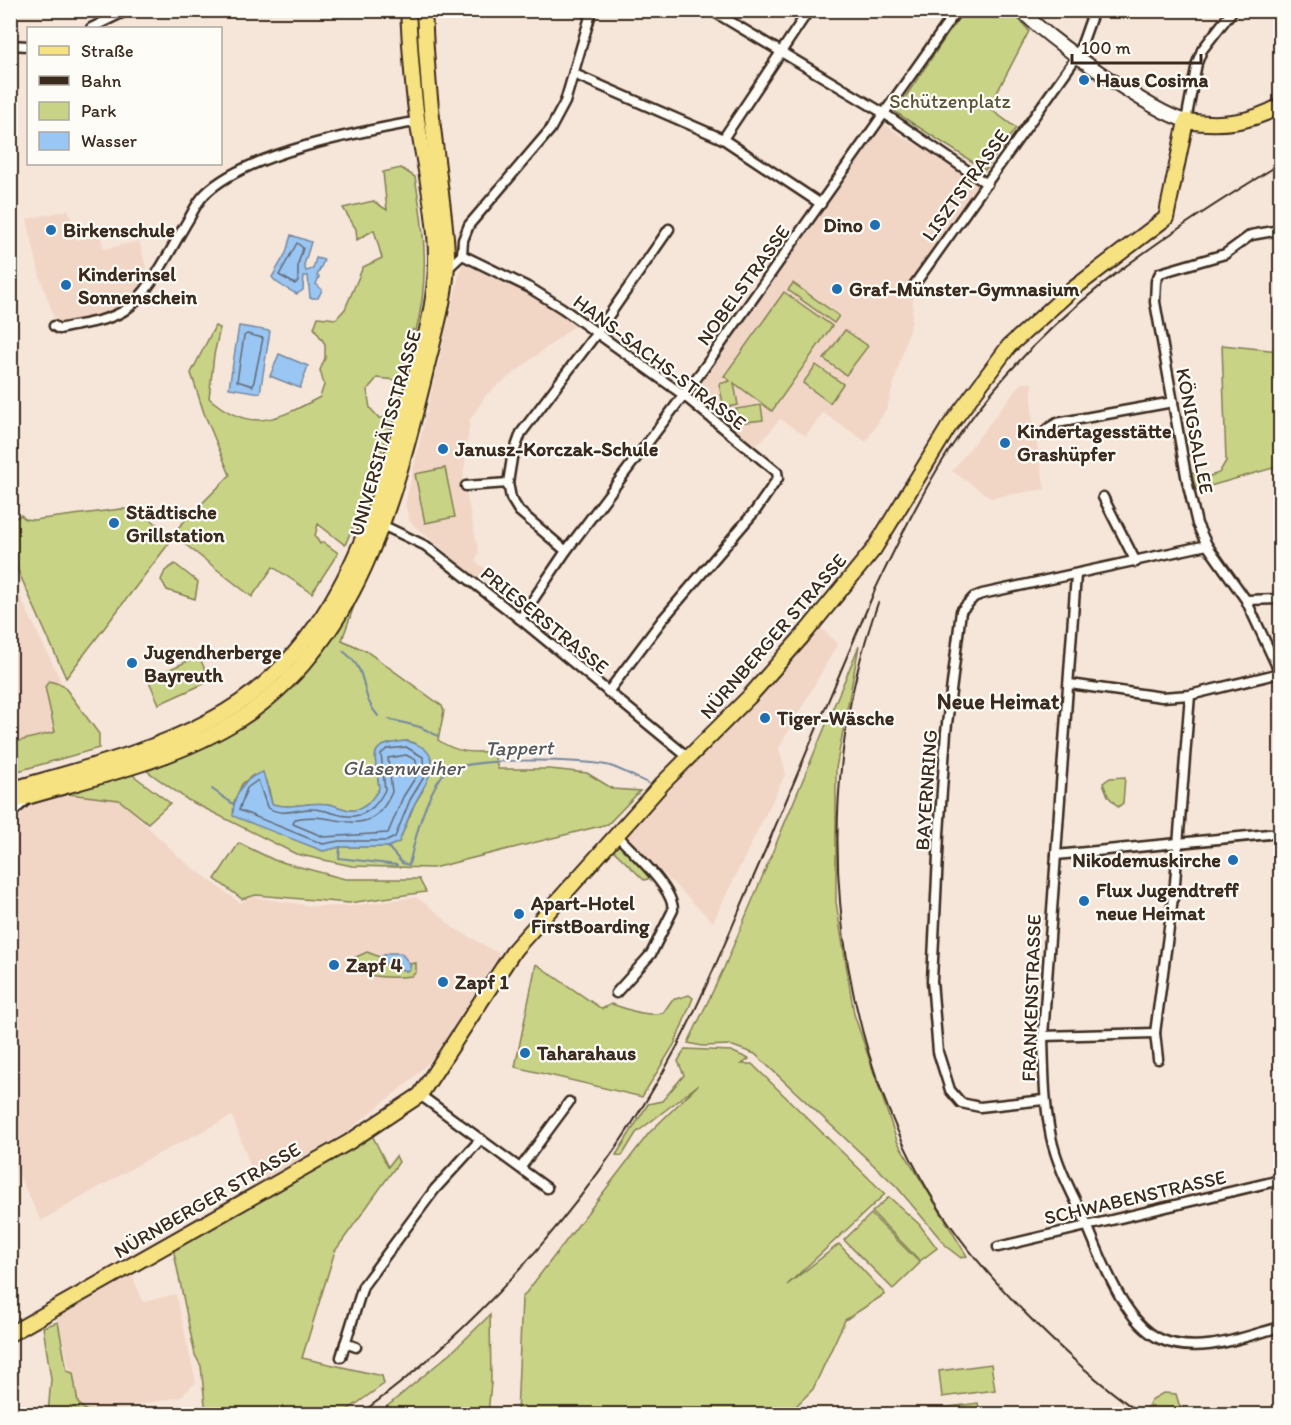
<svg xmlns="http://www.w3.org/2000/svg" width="1291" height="1425" viewBox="0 0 1291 1425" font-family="Itim,sans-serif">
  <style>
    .built { fill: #f1d6c6 }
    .green { fill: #c8d386; stroke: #827e52; stroke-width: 1.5; fill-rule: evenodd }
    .water { fill: #9ac6f3; stroke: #74889e; stroke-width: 1.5 }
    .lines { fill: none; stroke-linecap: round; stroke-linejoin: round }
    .shore { stroke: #616873; stroke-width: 1.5 }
    .stream { stroke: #74889e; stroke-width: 2 }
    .street-casing { stroke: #3b2a1e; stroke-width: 13 }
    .secondary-casing { stroke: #3b2a1e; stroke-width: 16 }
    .primary-casing { stroke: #3b2a1e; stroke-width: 18 }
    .street { stroke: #fdfcf7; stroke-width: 8 }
    .secondary { stroke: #fdfcf7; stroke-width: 12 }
    .primary { stroke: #f7e281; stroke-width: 14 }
    .rail { stroke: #3b2a1e; stroke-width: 2 }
    .poi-dot { fill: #1f6fb2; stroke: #fdfcf7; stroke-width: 2 }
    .labels { text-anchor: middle; stroke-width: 4.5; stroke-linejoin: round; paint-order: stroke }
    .poi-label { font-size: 20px; font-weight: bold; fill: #3b2a1e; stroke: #fdfcf7; text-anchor: start }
    .park-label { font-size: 20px; fill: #5e5438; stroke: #fdfcf7 }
    .street-label { font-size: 20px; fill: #3b2a1e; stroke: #fdfcf7 }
    .water-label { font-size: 21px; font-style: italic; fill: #58595e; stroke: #fdfcf7 }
    .quarter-label { font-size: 22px; font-weight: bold; fill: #3b2a1e; stroke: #fdfcf7 }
  </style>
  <rect width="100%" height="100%" fill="#f6e6da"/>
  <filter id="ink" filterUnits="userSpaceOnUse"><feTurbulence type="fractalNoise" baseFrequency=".0167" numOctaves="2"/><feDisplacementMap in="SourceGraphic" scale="12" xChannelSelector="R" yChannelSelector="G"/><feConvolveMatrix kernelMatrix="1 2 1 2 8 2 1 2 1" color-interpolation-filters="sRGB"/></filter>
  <g filter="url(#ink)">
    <g class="built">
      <path d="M883,123l20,14 84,47 -73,101 -2,35 -25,88 -21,34 -43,-29 -17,23 -26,-17 -18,22 -14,8 -63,-55 136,-189z"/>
      <path d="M69,210l7,30 24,-5 4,14 35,-8 10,37 -25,30 -15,7 -45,11 -8,-2 -16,-47 -13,-58z"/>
      <path d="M462,263l67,31 47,31 -89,69 -17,26 -7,59 16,74 -4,8 13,10 -8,10 -70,-59 -5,-18z"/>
      <path d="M1021,383h11v33l13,73 -54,9 -39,-27z"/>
      <path d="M10,576l53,109 36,49v14l-88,25z"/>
      <path d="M818,626l20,17 -59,105 7,25 -73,149 -91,-88 45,-41z"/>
      <path d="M68,794l51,5 61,59 60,45 12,-6 61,9h38l65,-9 22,16 14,14 48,27 -62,99 -30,30 -63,50 -88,51 -25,-68 -89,46 -102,59 -30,-62v-349z"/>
      <path d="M130,1270l13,32 33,-8 20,88 -15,15 -92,17 -11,-11 -20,-81 -4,-8z"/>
    </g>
    <g class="green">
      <path d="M964,10l48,1 17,20 -40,77 27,20 -31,42 -90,-58z"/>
      <path d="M401,168l14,9c9,52 15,99 1,154l-3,-2 -11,46 -6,5 -19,-2 -10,12 3,18 9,10h8l3,5 -16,55 -29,67 -27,-21 -3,12 5,8 3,-2 15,11 -26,40 -39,-26 -21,30 -80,-63 58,-59 -26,-62 -13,-40 24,-47 5,2 -6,27 -5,43c41,36 68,22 111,-1l4,-12 -4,-15 5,-12v-14l-11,-16 4,-11 18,2 9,-10 18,-42 19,-9 -8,-28 -17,10 -1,-11 -13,-21 30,-7 14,9 -4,-38z"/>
      <path d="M793,283l46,33 -5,7 -46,-33z"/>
      <path d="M784,292l48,34 -60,85 -38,-28 4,22 -14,3 -5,-24 11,-3 -6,-5z"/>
      <path d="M845,330l23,16 -22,29 -22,-16z"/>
      <path d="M1222,345l58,6v115l-84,24 -4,-17 18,3 9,-3 7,-12z"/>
      <path d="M816,365l27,19 -13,19 -27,-20z"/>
      <path d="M761,405l2,15 -25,3 -2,-14z"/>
      <path d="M445,468l10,49 -30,6 -10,-49z"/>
      <path d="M121,509l19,1 33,28 -107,140 -55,-123v-35l10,-5 4,4 9,1z"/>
      <path d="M175,564l23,18 -3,17 -28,-9 -6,-10 4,-9z"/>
      <path d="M359,592l-17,48 24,11 76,55 2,5 -6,29c19,13 34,13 55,11l5,18h52l37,4 26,16 27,2 -32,33 -175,44 -81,-2 -56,-12 -108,-54 -41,-29c72,-27 142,-69 187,-135 9,-14 17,-29 25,-44zM407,741l8,2 8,47 -8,13 -16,39 -11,5h-48l-17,4 -75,-31 -15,-16 9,-20 11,-9 14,6 5,23c19,6 36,-3 56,0 9,1 19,8 27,6 13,-3 17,-11 24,-21 -2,-34 -16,-44 28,-48z"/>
      <path d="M859,646l-23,122v134l18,112 43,127 70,115 -6,2 -13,-10 -52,-62 -141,-132 -25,-9 -28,1 -14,-3 36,-75z"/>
      <path d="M199,656l11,25 -51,23 -11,-25z"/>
      <path d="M49,681l14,4 36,49v14l-88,25v-30l44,-11 -10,-45z"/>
      <path d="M126,770l44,33 -22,20 -29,-23 -51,-6 -57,16v-5z"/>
      <path d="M1125,777l-2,26 -5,4 -10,-11 -5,-13 7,-5z"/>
      <path d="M239,843l35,17 71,19h74l7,13 -77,11 -93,-8 -14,4 -27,-20z"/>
      <path d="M622,844l28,30 -2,5 -4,1 -30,-29 2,-6z"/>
      <path d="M367,952l13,5 1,5 25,9 4,-2v-5l6,-1v9l-4,4c-18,2 -40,3 -56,-6l-2,-12z"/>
      <path d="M536,964l66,45 9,-5c17,5 33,13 52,9l9,-13 17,-5 4,3 -18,45 -33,54 -127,-30z"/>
      <path d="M685,1049l46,2 18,8 -7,5h10l133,130 -98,91 52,-41 46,50 -40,26 -32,69 -25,25h-271l5,-116 127,-165 49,-48 -62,48 -14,23 -6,-1 32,-51 14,-3 22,-26 -6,-14z"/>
      <path d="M371,1133l17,34 8,-11 3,6 -64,89 -33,107 80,18 2,8 -42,30h-136l-5,-48 -6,-11 -22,-107 121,-67z"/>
      <path d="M889,1197l30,27 18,24 -17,13 -48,-49z"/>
      <path d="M871,1214l49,49 -27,26 -49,-49z"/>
      <path d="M490,1315l1,68 -3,31h-110l75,-63z"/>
      <path d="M58,1322l9,49 6,2 5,30 12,11h-42l3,-35 -8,-52z"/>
      <path d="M991,1364l4,26 -53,7 -3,-26z"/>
      <path d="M1163,1393l13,1 6,20h-29l-7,-4 5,-10z"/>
      <path d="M978,1403l2,11h-45v-5z"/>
    </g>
    <g class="water">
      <path d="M291,235l20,7 -7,23 2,6 7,-2 3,-11 8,2 -7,16 2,1 -3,7 6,6 -4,8h-8l-2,-22h-4l-1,14 -6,4c-8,-4 -21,-10 -25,-17l14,-24z"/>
      <path d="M239,326l31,5 -10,62 -31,-5z"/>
      <path d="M279,354l29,12 -8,22 -30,-12z"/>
      <path d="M407,741c42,11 21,38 8,62 -6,12 -11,26 -16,39l-11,5h-48l-17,4 -90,-35c0,-20 10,-38 30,-44l9,32c19,6 36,-3 56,0 9,1 19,8 27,6 13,-3 17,-11 24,-21 -2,-34 -16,-44 28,-48z"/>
      <path d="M388,953h13l9,11v5l-4,2 -25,-9 -1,-5z"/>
    </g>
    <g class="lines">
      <g class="shore">
        <path d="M297,243l6,5 -5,16v17l-3,3 -16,-9z"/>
        <path d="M247,334l16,4 -10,48 -16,-5 7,-45z"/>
        <path d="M406,747l17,10 1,20 -14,23 -15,37 -8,4h-48l-16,3 -84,-34 8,-22 11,-8 9,27c16,11 28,1 46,2 13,0 29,9 41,7 16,-2 24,-13 31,-26l-4,-36 6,-5z"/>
        <path d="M406,755l10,5 1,15 -14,22 -15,36 -64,4 -31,-13 2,-5c41,-10 73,27 97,-27l-4,-34z"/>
      </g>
      <g class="stream">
        <path d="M343,651c29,22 14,41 35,65"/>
        <path d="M389,719l31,8 18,9"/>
        <path d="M212,789l21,15"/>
        <path d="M340,847l-1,11 58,7"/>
        <path d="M388,847l14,16 7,2c7,-30 15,-65 34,-91 14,-18 143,-15 167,-8 13,4 26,12 38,17"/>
      </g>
      <defs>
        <g id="street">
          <path d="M711,10l174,104 102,70"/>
          <path d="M91,28l37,-18"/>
          <path d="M10,45l18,1"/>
          <path d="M574,74l149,65 98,65"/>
          <path d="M1186,121l11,-58 5,-13 31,-40"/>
          <path d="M723,139l86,-129"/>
          <path d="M462,255l68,33 32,20 120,86 95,78 1,6 -22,32 -93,109 -55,73"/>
          <path d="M446,270l16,-15 1,-15 6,-15 81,-95 15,-28 27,-92"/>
          <path d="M914,285l164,-230 16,-45"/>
          <path d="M54,326l5,3c20,-5 48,-7 66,-19 26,-17 48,-66 65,-93 4,-8 9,-17 15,-23 40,-41 158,-63 215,-73"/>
          <path d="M1046,435l1,-6 10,-6 116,-21"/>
          <path d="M466,486l42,-3"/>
          <path d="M1103,497l33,65"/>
          <path d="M378,523l48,23 94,73 169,139"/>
          <path d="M566,551l-47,-40 -8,-13 -3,-15 4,-25 9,-25 75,-99 73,-105"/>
          <path d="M1076,575l-33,461c1,35 1,67 8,101 7,32 23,59 36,88 15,35 37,97 73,114 38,17 83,-2 120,-12"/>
          <path d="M1246,600l34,-1"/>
          <path d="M520,619l46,-68 138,-183 253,-358"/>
          <path d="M1280,673l-34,-73 -39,-55 -10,-21 -10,-43 -32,-179 1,-21 4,-8 65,-19 26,-19 29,-5"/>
          <path d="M1070,684l92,13 28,-2 90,-22"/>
          <path d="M10,814l20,-17"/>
          <path d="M616,834c15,17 57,53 57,76l-22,44 -35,39"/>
          <path d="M1056,855l224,-22"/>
          <path d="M1043,1036l112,-3"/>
          <path d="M1158,1059l-3,-26 20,-150 15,-188"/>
          <path d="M420,1095l127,93"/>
          <path d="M1044,1100l-64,7 -19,-4 -11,-13 -12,-38 -6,-71 7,-147 7,-102 15,-121 13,-14 8,-3 225,-49"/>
          <path d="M521,1167l48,-65"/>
          <path d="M998,1247l282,-67"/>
          <path d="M345,1343l11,4"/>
          <path d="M341,1357l22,-71 72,-97 46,-50"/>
        </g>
        <path id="secondary" d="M1021,10c25,28 131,102 165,111"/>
        <g id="primary">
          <path d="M10,790c67,-20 137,-36 199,-69 109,-56 156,-170 188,-282 15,-53 38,-121 39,-175 1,-46 -11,-94 -18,-139 -6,-38 -8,-77 -10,-115"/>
          <path d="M10,802c77,-24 161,-39 230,-83 117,-75 154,-218 185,-345 9,-39 23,-80 22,-120 -1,-29 -6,-58 -9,-86 -7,-52 -12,-105 -14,-158"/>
          <path d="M10,1334l339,-192 71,-47 95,-146 147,-165 87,-87 57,-65 68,-83 74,-121 61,-82 64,-57 93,-71 20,-97c34,5 64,2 94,-15"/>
        </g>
      </defs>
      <use href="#street" class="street-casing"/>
      <use href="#secondary" class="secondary-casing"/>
      <use href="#primary" class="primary-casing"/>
      <use href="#street" class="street"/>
      <use href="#secondary" class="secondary"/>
      <use href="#primary" class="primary"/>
      <g class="rail">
        <path d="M878,603c-68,187 -50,417 51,589 46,79 139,169 212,222"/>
        <path d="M360,1414c128,-93 244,-229 318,-369 33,-65 60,-133 89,-199 36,-86 72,-171 108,-256 26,-54 51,-107 85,-156 82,-119 198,-196 320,-270"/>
      </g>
    </g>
  </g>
  <g class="poi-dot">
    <circle cx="1084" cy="80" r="6"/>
    <circle cx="875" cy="225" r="6"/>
    <circle cx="51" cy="230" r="6"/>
    <circle cx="66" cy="285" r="6"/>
    <circle cx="837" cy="289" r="6"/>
    <circle cx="1005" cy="443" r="6"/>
    <circle cx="443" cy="449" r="6"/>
    <circle cx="114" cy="523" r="6"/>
    <circle cx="132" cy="663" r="6"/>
    <circle cx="765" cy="718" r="6"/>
    <circle cx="1233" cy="860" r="6"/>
    <circle cx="1084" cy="901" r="6"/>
    <circle cx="519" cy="914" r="6"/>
    <circle cx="334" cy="965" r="6"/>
    <circle cx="443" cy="982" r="6"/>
    <circle cx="525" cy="1053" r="6"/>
  </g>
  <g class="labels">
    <g class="poi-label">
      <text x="1096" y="87">Haus Cosima</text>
      <text x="863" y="232" text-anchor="end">Dino</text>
      <text x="63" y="237">Birkenschule</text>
      <text x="78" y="281">Kinderinsel<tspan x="78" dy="23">Sonnenschein</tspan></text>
      <text x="849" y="296">Graf-Münster-Gymnasium</text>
      <text x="1017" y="438">Kindertagesstätte<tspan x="1017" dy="23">Grashüpfer</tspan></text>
      <text x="455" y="456">Janusz-Korczak-Schule</text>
      <text x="126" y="519">Städtische<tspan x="126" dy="23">Grillstation</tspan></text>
      <text x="144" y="659">Jugendherberge<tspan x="144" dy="23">Bayreuth</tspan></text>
      <text x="777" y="725">Tiger-Wäsche</text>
      <text x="1221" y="867" text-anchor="end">Nikodemuskirche</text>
      <text x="1096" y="897">Flux Jugendtreff<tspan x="1096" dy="23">neue Heimat</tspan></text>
      <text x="531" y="910">Apart-Hotel<tspan x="531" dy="23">FirstBoarding</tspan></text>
      <text x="346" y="972">Zapf 4</text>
      <text x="455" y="989">Zapf 1</text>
      <text x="537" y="1060">Taharahaus</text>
    </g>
    <g class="park-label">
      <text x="950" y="108">Schützenplatz</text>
    </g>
    <g class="street-label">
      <text transform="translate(965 185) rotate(-54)" y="7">LISZTSTRASSE</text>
      <text transform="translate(743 285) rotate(-54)" y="7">NOBELSTRASSE</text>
      <text transform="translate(660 362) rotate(37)" y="7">HANS-SACHS-STRASSE</text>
      <text transform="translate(1195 431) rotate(79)" y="7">KÖNIGSALLEE</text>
      <text transform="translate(385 433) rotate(-74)" y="7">UNIVERSITÄTSSTRASSE</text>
      <text transform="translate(545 620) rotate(39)" y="7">PRIESERSTRASSE</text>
      <text transform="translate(773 636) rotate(-49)" y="7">NÜRNBERGER STRASSE</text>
      <text transform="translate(926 790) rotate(-86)" y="7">BAYERNRING</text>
      <text transform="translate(1031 998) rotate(-88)" y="7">FRANKENSTRASSE</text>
      <text transform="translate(1135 1197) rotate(-13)" y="7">SCHWABENSTRASSE</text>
      <text transform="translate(207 1200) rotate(-30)" y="7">NÜRNBERGER STRASSE</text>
    </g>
    <g class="water-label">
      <text transform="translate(519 748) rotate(-1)" y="7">Tappert</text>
      <text x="403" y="775">Glasenweiher</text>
    </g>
    <g class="quarter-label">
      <text x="998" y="709">Neue Heimat</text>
    </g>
  </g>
  <rect width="1291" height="1425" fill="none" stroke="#fdfcf7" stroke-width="36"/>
  <rect x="18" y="18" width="1255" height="1389" fill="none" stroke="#3b2a1e" stroke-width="2" filter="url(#ink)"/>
  <rect x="27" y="27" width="195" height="138" fill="#fdfcf7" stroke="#afa8a0" stroke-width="1.5"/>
  <rect x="39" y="46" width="30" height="9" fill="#f7e281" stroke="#afa8a0" stroke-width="1.5"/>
  <text x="81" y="57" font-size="18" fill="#3b2a1e">Straße</text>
  <rect x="39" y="76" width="30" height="9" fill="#3b2a1e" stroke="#afa8a0" stroke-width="1.5"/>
  <text x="81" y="87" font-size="18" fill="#3b2a1e">Bahn</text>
  <rect x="39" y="102" width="30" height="18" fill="#c8d386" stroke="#afa8a0" stroke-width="1.5"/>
  <text x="81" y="117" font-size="18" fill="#3b2a1e">Park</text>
  <rect x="39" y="132" width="30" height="18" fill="#9ac6f3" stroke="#afa8a0" stroke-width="1.5"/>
  <text x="81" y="147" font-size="18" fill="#3b2a1e">Wasser</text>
  <path d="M1072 54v9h129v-9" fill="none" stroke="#3b2a1e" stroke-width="3"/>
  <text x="1081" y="54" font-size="18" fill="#3b2a1e" stroke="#fdfcf7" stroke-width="4.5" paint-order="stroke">100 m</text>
</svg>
